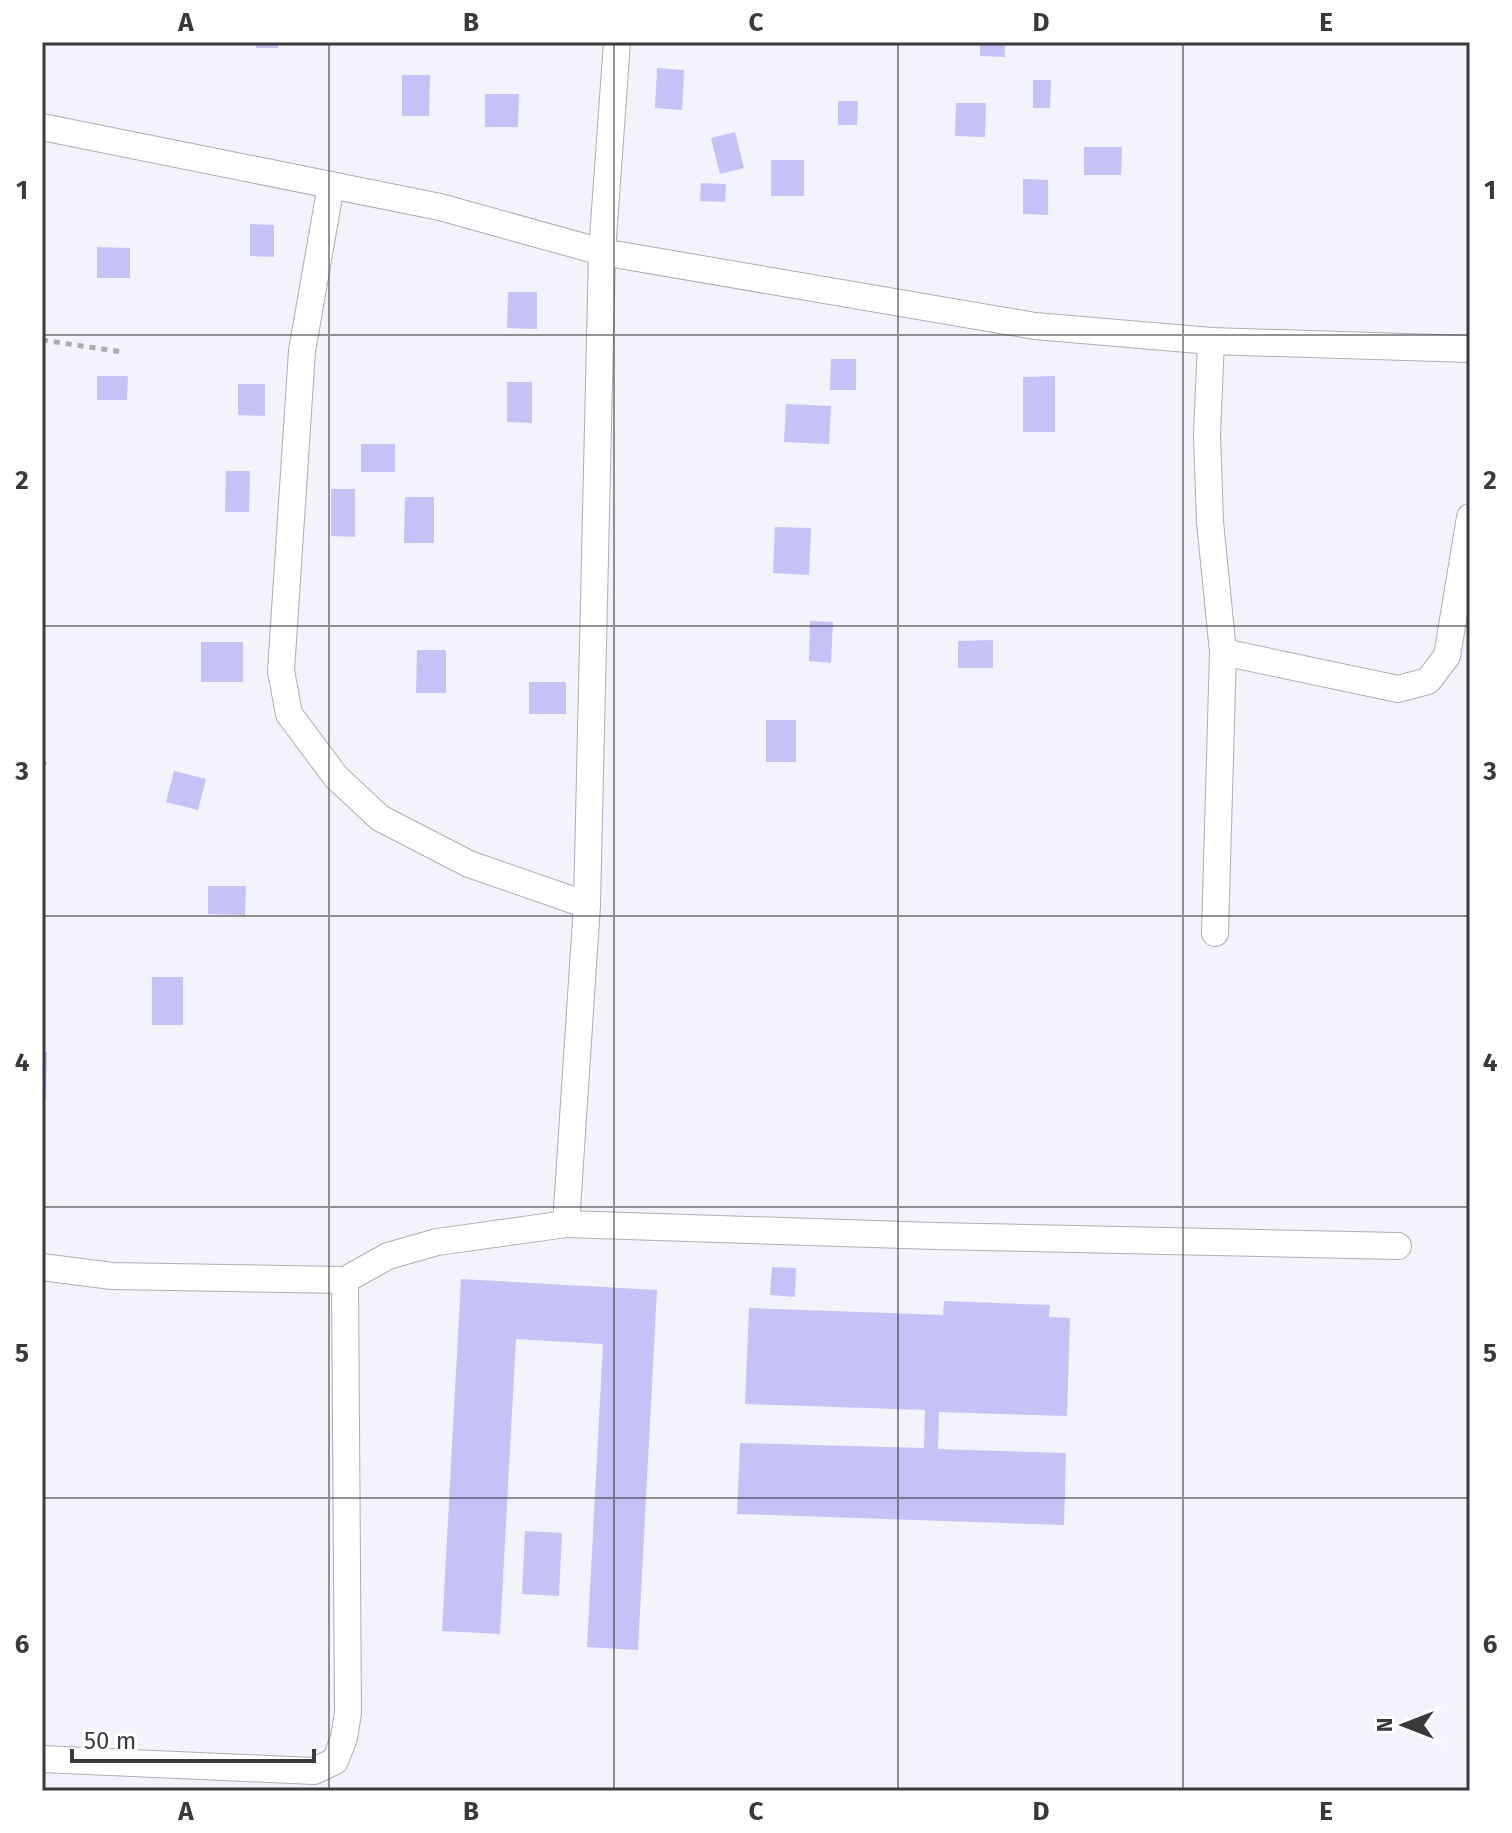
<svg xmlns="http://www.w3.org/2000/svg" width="1512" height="1833" viewBox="0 0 1512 1833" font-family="'Fira Sans',sans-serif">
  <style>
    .building { fill: #c6c1f7 }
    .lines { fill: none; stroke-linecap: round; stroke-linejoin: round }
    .street-casing { stroke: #adadb5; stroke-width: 28 }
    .path { stroke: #acacb2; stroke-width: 5; stroke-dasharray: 6 6; stroke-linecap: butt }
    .street { stroke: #fff; stroke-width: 26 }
    .grid { fill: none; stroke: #3a3a3d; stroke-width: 2; stroke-opacity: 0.55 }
    .neatline { fill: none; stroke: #3a3a3d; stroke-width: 3 }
    .grid-label { font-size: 26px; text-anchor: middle; font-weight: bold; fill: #3a3a3d }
  </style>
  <rect width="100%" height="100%" fill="#f3f3fc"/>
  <g class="building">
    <rect x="180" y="42" width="22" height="3"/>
    <rect x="256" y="42" width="22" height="6"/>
    <path d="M980,42h25v15l-25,-1z"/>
    <path d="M657,68l27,2 -2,40 -27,-2z"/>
    <path d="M402,75h28l-1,41h-27z"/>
    <path d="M1033,80h18l-1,28h-17z"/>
    <path d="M485,94h34l-1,33h-33z"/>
    <path d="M838,101h20l-1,24h-19z"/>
    <path d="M956,103h30l-1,34 -30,-1z"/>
    <path d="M735,132l9,36 -24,6 -9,-36z"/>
    <path d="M1084,147h38l-1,28h-37z"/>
    <rect x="771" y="160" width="33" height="36"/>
    <path d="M1023,179l25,1v35l-25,-1z"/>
    <path d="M701,183l25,1 -1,18 -25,-1z"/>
    <path d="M250,224l24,1v32l-24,-1z"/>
    <path d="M97,247l33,1v30h-33z"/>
    <path d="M508,292h29v37l-30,-1z"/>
    <path d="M831,359h25v31h-26z"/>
    <path d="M97,376h31l-1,24h-30z"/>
    <path d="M1055,376v56h-32v-55z"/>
    <path d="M507,382h25v41l-25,-1z"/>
    <path d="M238,384h27v32l-27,-1z"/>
    <path d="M786,404l45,2 -2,38 -45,-2z"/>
    <rect x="361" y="444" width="34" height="28"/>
    <path d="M226,471h24l-1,41h-24z"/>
    <path d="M331,489h24v48l-24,-1z"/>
    <path d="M405,497h29v46h-30z"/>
    <path d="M775,527l36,1 -2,47 -36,-2z"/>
    <path d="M810,621l23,1 -2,41 -22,-2z"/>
    <path d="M993,640v28h-35v-27z"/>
    <rect x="201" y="642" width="42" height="40"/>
    <path d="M417,650h29v43h-30z"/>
    <rect x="529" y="682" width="37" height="32"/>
    <rect x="766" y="720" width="30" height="42"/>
    <path d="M174,771l32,8 -8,31 -32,-8z"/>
    <path d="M208,886h38l-1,29 -37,-1z"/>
    <rect x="152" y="977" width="31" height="48"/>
    <path d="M42,1052h5l-1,47h-4z"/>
    <path d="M772,1267l24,1 -1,29 -25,-2z"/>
    <path d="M461,1279l196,11 -19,360 -51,-3 16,-303 -87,-5 -16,295 -58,-3z"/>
    <path d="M944,1301l106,4 -1,12 21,1 -3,98 -128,-4 -1,37 128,4 -2,72 -327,-11 3,-71 184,5 1,-38 -180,-6 4,-96 194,7z"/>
    <path d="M525,1531l37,2 -3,63 -37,-2z"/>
  </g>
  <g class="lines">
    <defs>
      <g id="street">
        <path d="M42,127l398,80 162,45 433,74 176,15 259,8"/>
        <path d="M331,185l-29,166 -21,320 8,43 47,63 44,41 89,46 118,41"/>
        <path d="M1211,341l-4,94 3,87 13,130 -8,281"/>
        <path d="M1223,652l175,37 30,-8 19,-25 23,-139"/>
        <path d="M566,1224l21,-319 15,-653 15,-210"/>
        <path d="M42,1267l70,9 233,4 43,-24 49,-14 129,-18 369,12 463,10"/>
        <path d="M42,1759l272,12 21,-10 9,-23 4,-25 -3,-433"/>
      </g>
    </defs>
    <use href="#street" class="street-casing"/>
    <g class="path">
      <path d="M42,340l81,12"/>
      <path d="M42,760l5,9"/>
    </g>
    <use href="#street" class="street"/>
  </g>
  <path class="grid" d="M329,42v1749M614,42v1749M898,42v1749M1183,42v1749M42,335h1428M42,626h1428M42,916h1428M42,1207h1428M42,1498h1428"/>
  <rect width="1512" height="1833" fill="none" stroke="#ffffff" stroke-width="88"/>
  <g transform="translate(1404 1725) rotate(270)" stroke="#ffffff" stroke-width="6" paint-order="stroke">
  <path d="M0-6L14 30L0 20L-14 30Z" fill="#3a3a3d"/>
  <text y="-12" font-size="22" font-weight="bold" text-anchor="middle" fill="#3a3a3d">N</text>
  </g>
  <path d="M72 1749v12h242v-12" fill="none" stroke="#3a3a3d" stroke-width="4"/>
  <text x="84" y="1749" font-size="24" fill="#3a3a3d" stroke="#ffffff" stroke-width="6" paint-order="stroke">50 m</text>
  <rect x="44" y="44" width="1424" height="1745" class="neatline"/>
  <g class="grid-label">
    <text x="186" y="31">A</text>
    <text x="471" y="31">B</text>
    <text x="756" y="31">C</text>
    <text x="1041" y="31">D</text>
    <text x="1326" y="31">E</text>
    <text x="22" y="199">1</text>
    <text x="1490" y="199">1</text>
    <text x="22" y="489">2</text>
    <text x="1490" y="489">2</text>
    <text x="22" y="780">3</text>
    <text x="1490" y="780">3</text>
    <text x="22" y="1071">4</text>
    <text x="1490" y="1071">4</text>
    <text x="22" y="1362">5</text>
    <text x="1490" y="1362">5</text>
    <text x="22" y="1653">6</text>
    <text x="1490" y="1653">6</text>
    <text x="186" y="1820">A</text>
    <text x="471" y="1820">B</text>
    <text x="756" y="1820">C</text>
    <text x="1041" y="1820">D</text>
    <text x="1326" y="1820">E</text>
  </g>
</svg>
